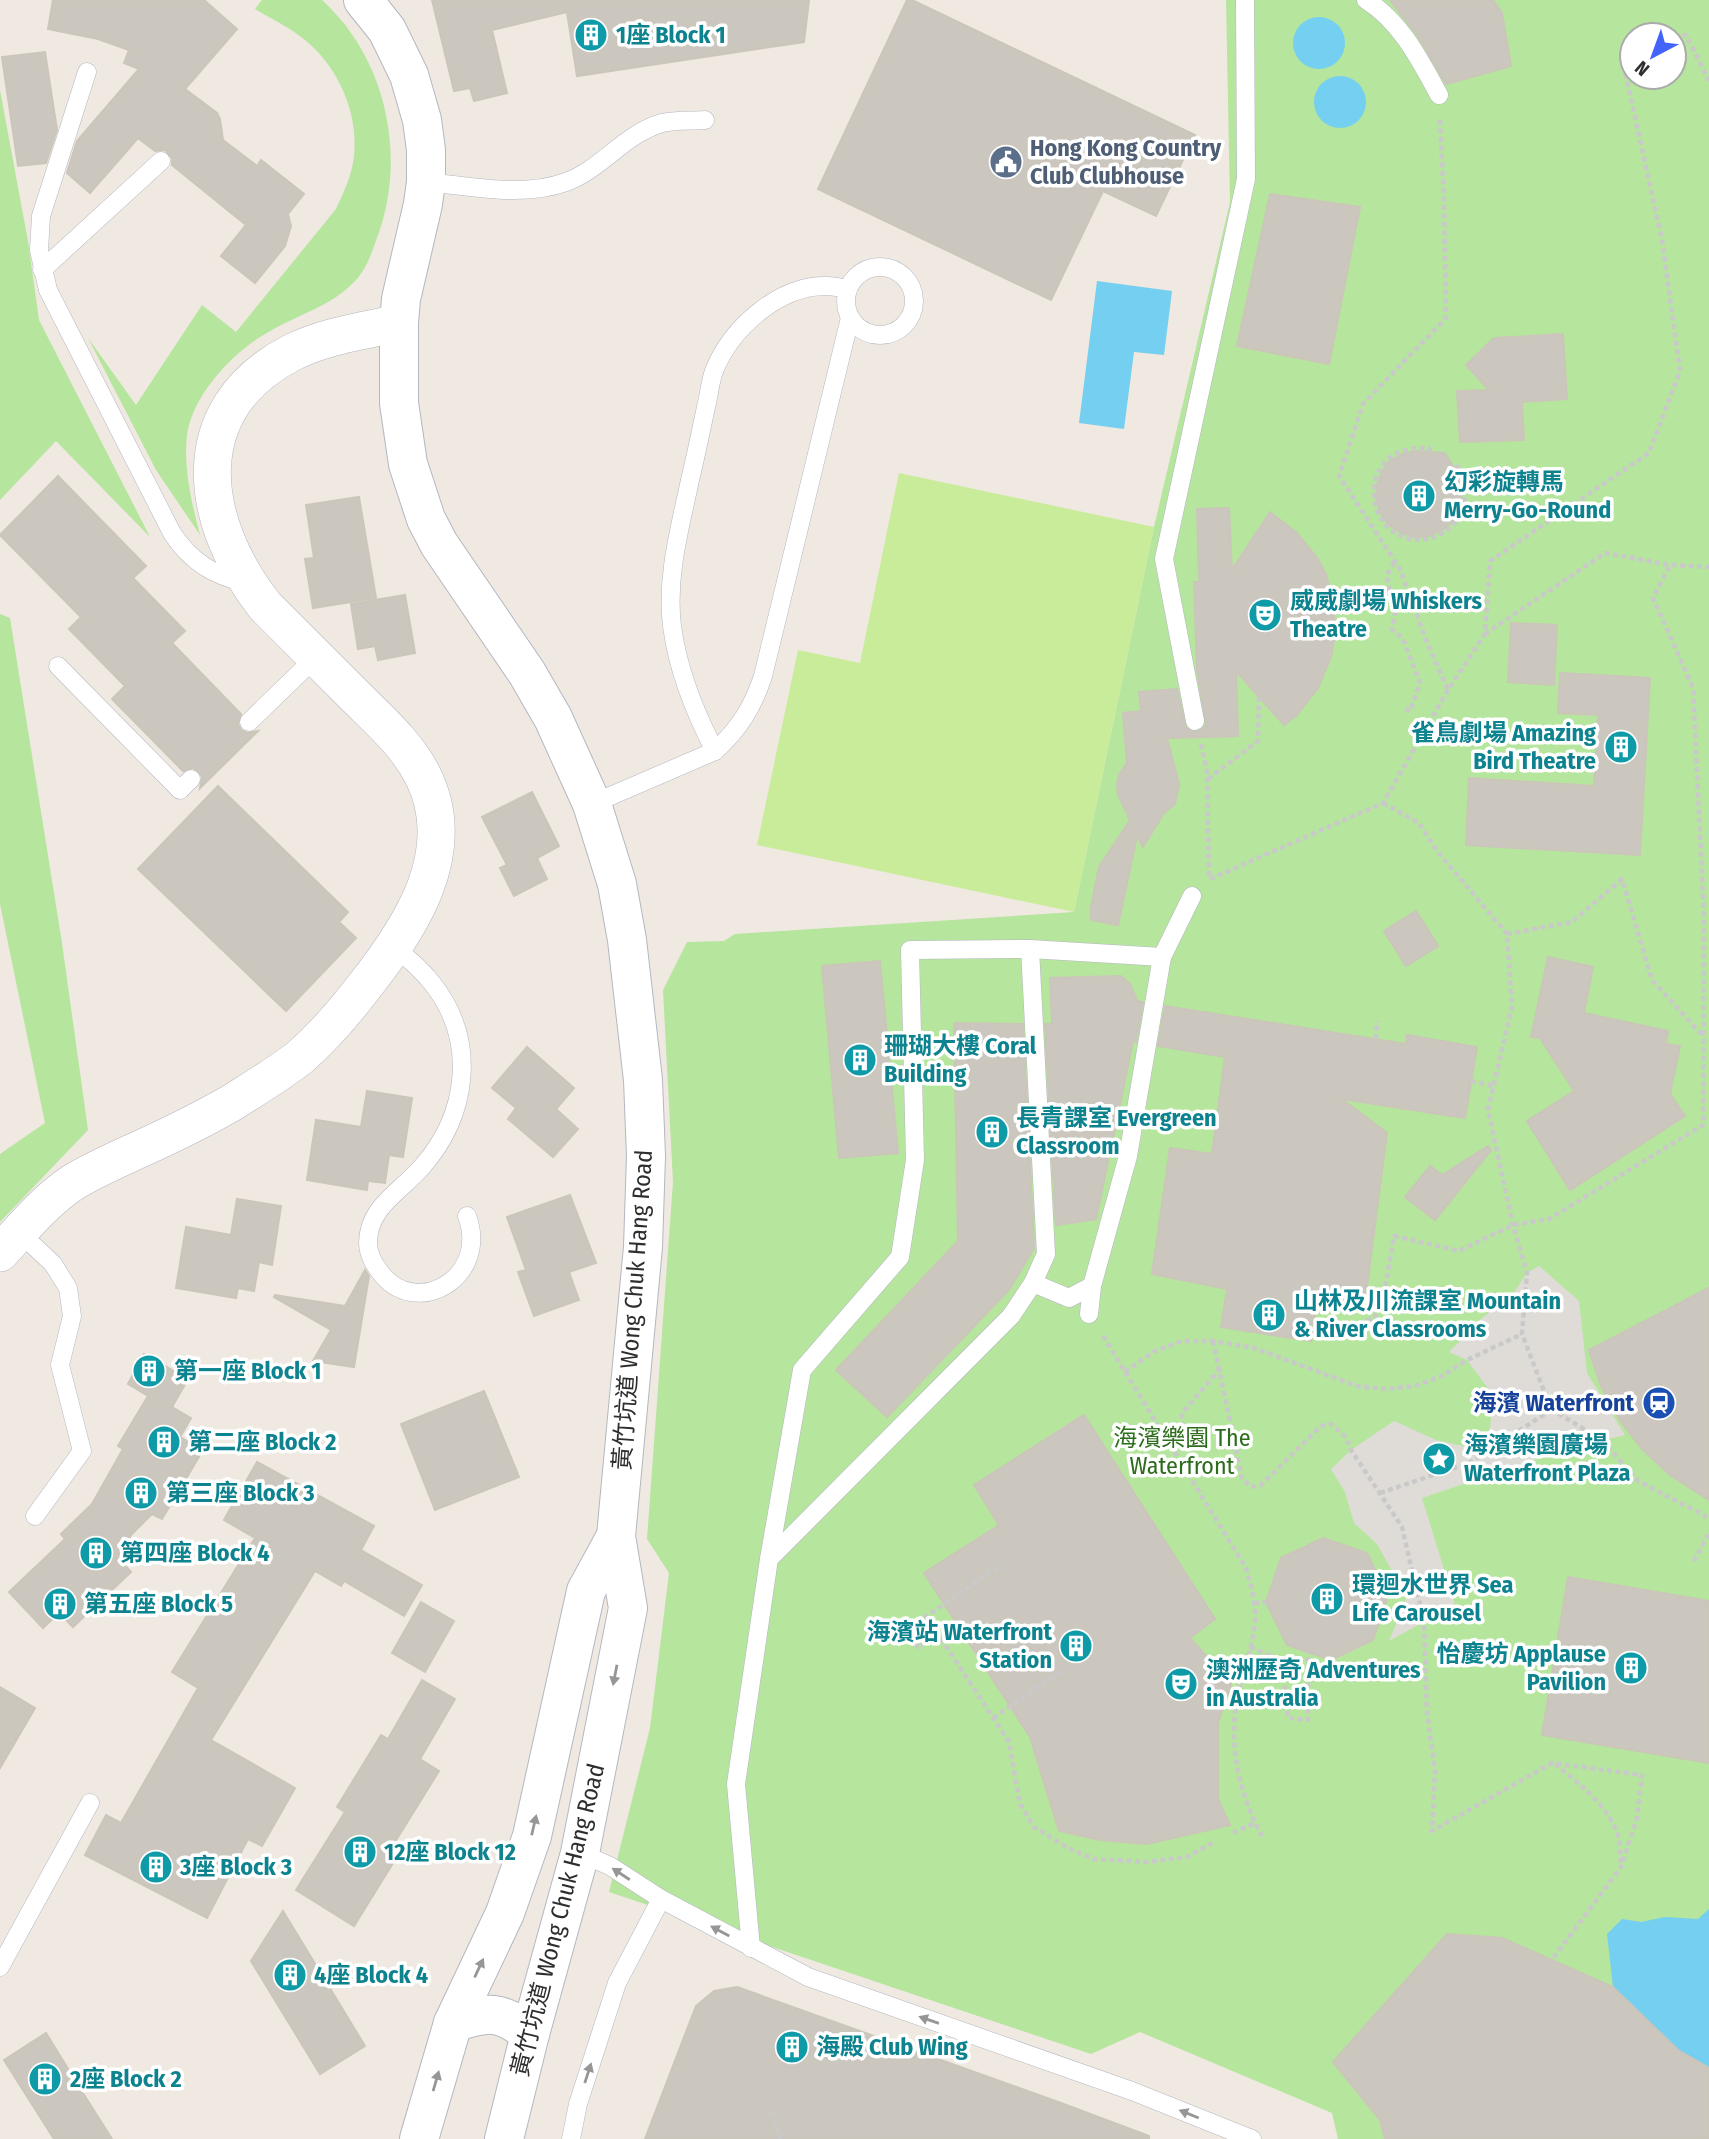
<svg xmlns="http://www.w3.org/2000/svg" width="1709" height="2139" viewBox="0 0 1709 2139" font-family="'Fira Sans Condensed','Noto Sans TC',sans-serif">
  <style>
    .green { fill: #b6e59e; fill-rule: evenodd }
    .pitch { fill: #c9ec9a }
    .plaza { fill: #dfdcd8 }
    .water { fill: #75cff0 }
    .building { fill: #cbc7bf; stroke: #cbc5ba; stroke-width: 2 }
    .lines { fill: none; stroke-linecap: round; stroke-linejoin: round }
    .lane-casing { stroke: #b4b7c1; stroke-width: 19 }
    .street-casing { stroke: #b4b7c1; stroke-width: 38 }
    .secondary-casing { stroke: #b4b7c1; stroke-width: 40 }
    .path { stroke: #c9c9c9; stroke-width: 4.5; stroke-dasharray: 5 3.5; stroke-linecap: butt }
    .lane { stroke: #fff; stroke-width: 18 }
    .street { stroke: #fff; stroke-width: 37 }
    .secondary { stroke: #fff; stroke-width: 38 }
    .oneway { fill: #969696 }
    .labels { text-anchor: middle; stroke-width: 7; stroke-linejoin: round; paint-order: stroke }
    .culture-label { font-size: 24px; font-weight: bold; fill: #0d838f; stroke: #fff; text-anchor: start }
    .service-label { font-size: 24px; font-weight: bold; fill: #4e5e75; stroke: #fff; text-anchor: start }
    .street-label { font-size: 24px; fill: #2e2e2e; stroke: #fff }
    .transit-label { font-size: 24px; font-weight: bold; fill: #164399; stroke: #fff; text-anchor: end }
    .park-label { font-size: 24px; fill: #2c6e1b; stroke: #fff }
  </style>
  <rect width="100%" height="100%" fill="#efe9e1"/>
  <g class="green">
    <path d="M262,0h60c64,58 85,155 56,235 -6,17 -11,34 -24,47 -23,24 -54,32 -82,48 -36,19 -79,63 -85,105 -4,32 5,69 13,100l-44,-65 -68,-132 48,67 66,-100 34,27 100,-123c7,-15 14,-30 17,-46 8,-46 -14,-98 -52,-126 -14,-11 -31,-19 -46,-28z"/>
    <path d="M1226,0h483v2139h-371l-6,-26 -192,-81 -49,22 -482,-162 41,-164 19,-155 -22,-34 26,-357 -10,-192 24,-48 37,-1 11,-7 339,-22 80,-385 76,-325zM1632,35h42v42h-42z"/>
    <path d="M0,90l28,151 11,79 111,217 -94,-96 -56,59z"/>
    <path d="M0,614l10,4 52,325 26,187 -88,92v-68l45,-31 -45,-219z"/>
  </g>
  <path class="pitch" d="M899,473l255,54 -80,385 -317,-67 41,-195 62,13z"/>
  <path class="plaza" d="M1539,1266l40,35 8,72 38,62 -58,14 -145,49 33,107 -66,36 18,-44 -30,-53 -23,-21 -9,-31 -14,-23 20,-19 43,-29 42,19 31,7 23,-17 3,-35 -26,-35 -18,-8 32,-33 32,-25 14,-21z"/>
  <g class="water">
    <circle cx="1319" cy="43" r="26"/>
    <circle cx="1340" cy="102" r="26"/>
    <path d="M1097,281l75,10 -8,64 -30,-3 -10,77 -45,-6z"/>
    <path d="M1709,1909v230l-31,-89 -65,-63 -6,-53 15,-15 19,3 24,-5 33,2z"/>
  </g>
  <g class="building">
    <path d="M53,0h151l33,29 -52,60 32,24 3,6 3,21 34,26 4,-6 43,34 -16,20 3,12 -6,20 -30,37 -34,-27 25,-31 -74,-60v-7l-7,-8 -10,1 -17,-13 -48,55 -23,-20 10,-32 62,-72 -15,-6 5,-13 -31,-11 -50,-10z"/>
    <path d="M432,0h377l-5,42 -227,34 -10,-64 -75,18 15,63 -33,8 -4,-13 -16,3z"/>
    <path d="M907,0h5l283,135 -39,81 -53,-25 -52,109 -233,-111z"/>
    <path d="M1390,0h103l9,13 9,53 -65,18 -28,-48z"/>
    <path d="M45,52l12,78 -11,33 -28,3 -16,-109z"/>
    <path d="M1270,194l90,13 -31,157 -92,-18z"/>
    <path d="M1563,334l4,65 -45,3 2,38 -64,2 -3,-51 32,-1 -23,-25 28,-27z"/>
    <path d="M1416,451l29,2 15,26 2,14 -2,15 -7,13 -11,9 -14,6 -14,1 -14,-5 -12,-8 -8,-12 -4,-13 1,-14 5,-13 8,-11 13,-7z"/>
    <path d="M58,476l88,90 -13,12 52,53 -13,12 69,71 -3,10 3,6 6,3 11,-2 -58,57 2,-11 -3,-5 -6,-4 -10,3 -71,-72 13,-13 -56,-57 12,-12 -81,-82z"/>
    <path d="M359,497l17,101 -63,10 -8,-49 9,-1 -8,-53z"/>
    <path d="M1229,508l3,62 38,-58 27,21 21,26 8,15 8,33v34l-3,16 -13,31 -21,27 -13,10 -48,-54 2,65 -71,2 12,46 -4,20 -11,9 -21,34 -6,-11 -19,89 -27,-5v-13l8,-40 31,-47 -12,-25 -1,-10 2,-10 8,-12 -4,-50 18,-2 -2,-19 38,-3 9,39 10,4 7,-3 3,-5 -9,-54 -3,-88h5l-2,-73z"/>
    <path d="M405,595l10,58 -37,7 -3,-14 -17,3 -7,-45z"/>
    <path d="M1511,623l46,2 -3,60 -46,-3z"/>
    <path d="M1560,673l90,5 -10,177 -174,-10 3,-67 125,8 4,-71 -40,-2z"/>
    <path d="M218,786l130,126 -9,10 17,16 -70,73 -148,-142z"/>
    <path d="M532,792l27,54 -22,12 10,21 -33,17 -14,-28 7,-3 -25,-48z"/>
    <path d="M1416,911l22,35 -32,20 -22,-35z"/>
    <path d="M1548,957l45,10 -9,46 84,18 -2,13 14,2 -10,48 15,22 -115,74 -43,-69 47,-30 -34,-53 -9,-1z"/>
    <path d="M880,961l18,192 -59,5 -17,-192z"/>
    <path d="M1121,976l9,8 7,17 6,1 -7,40 -3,-1 -37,178 -40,6 -11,-201h7l-2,-46z"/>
    <path d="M1165,1006l241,38 1,-9 70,12 -12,71 -123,-19 45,34 -23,176 -47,-6 -6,38 -90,-14 6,-38 -75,-15 18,-126 42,6 13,-97 -67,-11z"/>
    <path d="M954,1023l69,1 11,224 -25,42 -122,127 -51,-47 122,-129z"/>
    <path d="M527,1047l47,41 -18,21 22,20 -25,28 -45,-38 8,-11 -24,-20z"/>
    <path d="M367,1091l45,7 -9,59 -14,-2 -4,28 -17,-2 -1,9 -60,-10 9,-60 45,7z"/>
    <path d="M1488,1146l3,4 -56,70 -30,-23 25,-31 12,9z"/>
    <path d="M570,1195l26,68 -27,9 10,28 -45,16 -16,-44 8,-2 -19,-53z"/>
    <path d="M237,1199l44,7 -9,59 -13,-3 -5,29 -16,-3 -2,10 -60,-10 10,-61 45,8z"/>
    <path d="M365,1270l4,6 -15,91 -41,-6 18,-31 -57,-33 1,-2 70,11z"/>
    <path d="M1709,1288v212l-39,-25 -28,-26 -23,-30 -18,-33 -12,-36z"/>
    <path d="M144,1354l44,25 -16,28 19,11 -11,19 23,13 -41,69 -10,-5 -21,21 -13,23 13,14 -58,55 -14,-14 -16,15 -34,-36 56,-53 -4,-5 31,-30 31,-55 -5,-3 30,-50 -20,-12z"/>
    <path d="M484,1391l35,86 -84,33 -34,-86z"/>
    <path d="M1084,1415l131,204 -25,19 41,46 -13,39v76l12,26 -83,19 -47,-4 -41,-9 -29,-94 -106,-164 75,-48 -25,-40z"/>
    <path d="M257,1462l117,64 -13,24 61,35 -18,31 -60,-35 -3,5 -26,-15 -104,169 84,48 -33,58 -14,-7 -41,79 -122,-63 21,-40 15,8 77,-135 -26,-16 83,-134 -31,-18z"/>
    <path d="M1323,1538l44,15 21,43 -15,44 -42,20 -44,-15 -21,-43 15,-44z"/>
    <path d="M1568,1577l141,24v162l-167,-28z"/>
    <path d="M421,1602l33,19 -29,51 -33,-19z"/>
    <path d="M422,1680l33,19 -35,60 19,12 -49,79 8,5 -44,71 -58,-36 49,-78 -8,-5 44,-72 7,4z"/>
    <path d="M0,1687l35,21 -35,60z"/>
    <path d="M283,1911l82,135 -45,28 -69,-113z"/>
    <path d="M1447,1934l55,4 111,49 65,63 31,18v71h-324l-5,-19 -47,-58z"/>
    <path d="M737,1987l324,116 88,33v3h-504l51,-133 18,-15z"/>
    <path d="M46,2033l40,65 26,41h-58l-50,-79z"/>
  </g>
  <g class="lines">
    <defs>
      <g id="lane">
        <path d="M1366,0c35,22 54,60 73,95"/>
        <path d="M87,72l-46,144 -2,34 9,40 124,243c19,29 42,43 75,50"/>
        <path d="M426,182c45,4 96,16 140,0 36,-13 58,-48 96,-59 13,-3 29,-2 43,-3"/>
        <circle cx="880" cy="301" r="34"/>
        <path d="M42,270l119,-109"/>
        <path d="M58,666l122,124 11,-11"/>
        <path d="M1195,721l-31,-162 82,-380 -1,-179"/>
        <path d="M249,722l67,-65"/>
        <path d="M715,751c-21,-40 -37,-80 -43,-125 -6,-50 8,-98 18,-146 6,-25 11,-49 16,-73 3,-12 4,-25 8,-36 17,-43 65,-86 113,-85 7,0 14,2 21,3"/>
        <path d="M592,804l123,-53c24,-22 38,-44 48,-75l87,-358"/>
        <path d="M394,947c14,11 27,22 38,36 46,58 36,132 -11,185 -20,23 -53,39 -53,75 0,11 5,20 12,29 35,48 110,6 87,-56"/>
        <path d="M19,1232l34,32 15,24 4,28 -12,49 22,86 -47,65"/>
        <path d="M1033,1283l36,15 23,-12"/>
        <path d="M1089,1314l3,-28 36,-130 34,-199 30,-61"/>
        <path d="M769,1559l242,-243 22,-33 13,-29 -16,-305"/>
        <path d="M580,1853l30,13 51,33 147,78 324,114 120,48"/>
        <path d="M751,1948l-15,-164 33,-225 33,-189 98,-113 15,-97 -5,-210 120,-1 132,8"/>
        <path d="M0,1967l90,-164"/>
        <path d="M571,2139l7,-35 39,-121 44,-84"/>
      </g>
      <path id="street" d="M0,1253c23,-25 44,-51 72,-70 21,-13 44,-23 66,-33 33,-15 64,-30 95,-48 22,-14 45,-28 66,-44 24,-21 45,-45 64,-70 47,-59 98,-136 60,-212 -16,-32 -43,-55 -68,-80 -30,-30 -60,-60 -90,-90 -66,-84 -83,-196 26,-253 33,-17 72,-22 108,-30"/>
      <g id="secondary">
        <path d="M363,0l24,30 22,45 13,45 4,30v32l-3,22 -22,95 -2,24v80l9,61 18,55 13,25 88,129 26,45 39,86 25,80 10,56 16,140 3,76 -3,91 -27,289 12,72 -48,245 -50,181 -26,105"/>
        <path d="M453,2023c35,-11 47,-14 77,11"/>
        <path d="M419,2139l34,-116 52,-110 27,-77 54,-245 30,-55"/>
      </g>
    </defs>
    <use href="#lane" class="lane-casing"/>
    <use href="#street" class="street-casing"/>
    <use href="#secondary" class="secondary-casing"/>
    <g class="path">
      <path d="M1674,38l12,-3 23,46"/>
      <path d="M1440,120l4,81 2,117 -83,86 -24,72 61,93 26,71 22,50"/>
      <path d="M1430,452l-1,-4c-22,-1 -39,4 -50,23 -7,13 -7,29 -1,42 28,56 115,16 78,-49l-3,2"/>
      <path d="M1395,563c-16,13 -2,31 0,48 0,6 -2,12 -3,18l11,10 17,44 -10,28 -6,-3"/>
      <path d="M1485,634l120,-81 65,12 39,2"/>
      <path d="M1201,744l6,28 2,106"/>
      <path d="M1208,779l50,-38 1,-44"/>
      <path d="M1383,803l36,20 18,28 70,83 5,73 -24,103 25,115 14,48 -5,61 29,75 51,31 36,41 71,37"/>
      <path d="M1210,879l173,-76 65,-113 37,-56 5,-73 159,-108 31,-82 -18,-131 -41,-186 11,-3"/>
      <path d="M1507,934l65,-12 50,-43 30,101 51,56"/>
      <path d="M1376,1039l1,-18"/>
      <path d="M1471,1081l22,5"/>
      <path d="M1325,1324l25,3 24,-9 8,-13 12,-69 65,15 54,-26 36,-6 154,-94 1,-207 -11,-230 -40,-90 17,-33"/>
      <path d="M1103,1336l143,232c5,17 10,35 9,53 -2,29 -15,56 -19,84 -7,47 5,93 28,135"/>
      <path d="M1213,1341l29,137 9,9 10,-2 60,-59 10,-2 15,13 5,13 51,77 22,95 3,90 8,59 -3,60 120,-68 90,12 -5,43 -16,49 -70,94"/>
      <path d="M1125,1372l28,-20 29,-11h31l41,7 103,38 29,3 29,-3 27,-10 25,-16 55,-26"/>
      <path d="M1171,1446l11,-6v-27l37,-43"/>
      <path d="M1380,1493l89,-30 82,-53"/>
      <path d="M1694,1561l15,-28"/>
      <path d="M998,1567l-92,63 12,17 20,-13 71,108 11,62 14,23 34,21 26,11 53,3 40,-5 27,-15"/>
      <path d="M1254,1603l12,-1"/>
      <path d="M1250,1647l32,14 6,57 20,2v-68"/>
      <path d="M993,1718l68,-47"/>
      <path d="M1555,1764c23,19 53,41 63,71 2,9 2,19 3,28"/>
      <path d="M1233,1833l22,-10"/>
      <path d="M772,2111l9,28"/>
    </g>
    <use href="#lane" class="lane"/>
    <use href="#street" class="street"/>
    <use href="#secondary" class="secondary"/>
  </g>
  <defs><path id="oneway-solid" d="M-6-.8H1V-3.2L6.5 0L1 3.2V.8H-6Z" transform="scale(1.75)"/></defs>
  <g class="oneway">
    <use href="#oneway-solid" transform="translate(615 1675) rotate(101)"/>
    <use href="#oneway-solid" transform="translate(534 1825) rotate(-77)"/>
    <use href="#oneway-solid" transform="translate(621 1874) rotate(-147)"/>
    <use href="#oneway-solid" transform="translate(720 1931) rotate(-152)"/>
    <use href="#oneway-solid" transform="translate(479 1968) rotate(-65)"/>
    <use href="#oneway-solid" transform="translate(929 2020) rotate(-161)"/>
    <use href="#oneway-solid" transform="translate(588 2073) rotate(-72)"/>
    <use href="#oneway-solid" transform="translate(436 2081) rotate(-74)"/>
    <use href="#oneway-solid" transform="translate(1189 2114) rotate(-158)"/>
  </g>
  <defs>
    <symbol id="building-disc" viewBox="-11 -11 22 22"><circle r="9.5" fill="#0f9aa8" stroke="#fff"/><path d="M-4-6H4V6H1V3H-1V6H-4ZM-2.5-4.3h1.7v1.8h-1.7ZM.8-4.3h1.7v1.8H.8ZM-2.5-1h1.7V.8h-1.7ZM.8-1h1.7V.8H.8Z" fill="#fff"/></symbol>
    <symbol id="civic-disc" viewBox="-11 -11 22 22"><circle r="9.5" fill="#5c6f8a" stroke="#fff"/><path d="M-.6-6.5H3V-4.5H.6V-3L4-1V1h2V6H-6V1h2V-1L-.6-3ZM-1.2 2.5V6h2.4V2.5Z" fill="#fff"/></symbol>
    <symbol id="theatre-disc" viewBox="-11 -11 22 22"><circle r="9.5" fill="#0f9aa8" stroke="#fff"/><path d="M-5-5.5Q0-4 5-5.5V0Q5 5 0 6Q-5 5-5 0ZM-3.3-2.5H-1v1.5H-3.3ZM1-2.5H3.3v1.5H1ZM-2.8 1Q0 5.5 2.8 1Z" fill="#fff"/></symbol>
    <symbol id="station-disc" viewBox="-11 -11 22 22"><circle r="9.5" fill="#1a4fb4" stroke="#fff"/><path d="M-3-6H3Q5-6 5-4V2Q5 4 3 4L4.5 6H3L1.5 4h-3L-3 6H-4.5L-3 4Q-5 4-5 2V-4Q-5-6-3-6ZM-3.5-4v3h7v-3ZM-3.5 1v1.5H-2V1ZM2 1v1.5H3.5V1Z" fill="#fff"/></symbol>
    <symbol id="sight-disc" viewBox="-11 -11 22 22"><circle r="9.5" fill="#0f9aa8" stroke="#fff"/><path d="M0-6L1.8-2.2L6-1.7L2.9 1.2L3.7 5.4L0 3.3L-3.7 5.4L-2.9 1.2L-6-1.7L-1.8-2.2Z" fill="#fff"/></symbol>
  </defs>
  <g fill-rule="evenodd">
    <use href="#building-disc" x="572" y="16" width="38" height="38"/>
    <use href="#civic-disc" x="987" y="143" width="38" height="38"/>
    <use href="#building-disc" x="1400" y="477" width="38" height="38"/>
    <use href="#theatre-disc" x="1246" y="596" width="38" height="38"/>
    <use href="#building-disc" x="1602" y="728" width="38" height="38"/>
    <use href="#building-disc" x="841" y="1041" width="38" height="38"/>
    <use href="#building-disc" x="973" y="1113" width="38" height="38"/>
    <use href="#building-disc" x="1250" y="1296" width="38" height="38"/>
    <use href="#building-disc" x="130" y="1352" width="38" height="38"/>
    <use href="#station-disc" x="1640" y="1384" width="38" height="38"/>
    <use href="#building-disc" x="145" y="1423" width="38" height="38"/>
    <use href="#sight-disc" x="1420" y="1440" width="38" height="38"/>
    <use href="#building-disc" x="122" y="1474" width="38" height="38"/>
    <use href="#building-disc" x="77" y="1534" width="38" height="38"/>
    <use href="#building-disc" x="1308" y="1580" width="38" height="38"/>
    <use href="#building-disc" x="41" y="1585" width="38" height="38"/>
    <use href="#building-disc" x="1057" y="1627" width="38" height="38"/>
    <use href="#building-disc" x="1612" y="1649" width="38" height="38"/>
    <use href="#theatre-disc" x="1162" y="1665" width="38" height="38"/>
    <use href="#building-disc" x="341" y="1833" width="38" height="38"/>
    <use href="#building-disc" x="137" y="1848" width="38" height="38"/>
    <use href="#building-disc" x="271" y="1956" width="38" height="38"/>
    <use href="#building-disc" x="773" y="2028" width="38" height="38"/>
    <use href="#building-disc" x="26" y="2060" width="38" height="38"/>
  </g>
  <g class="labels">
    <g class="culture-label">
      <text x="616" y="43">1座 Block 1</text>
      <text x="1444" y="490">幻彩旋轉馬<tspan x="1444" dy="28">Merry-Go-Round</tspan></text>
      <text x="1290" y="609">威威劇場 Whiskers<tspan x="1290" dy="28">Theatre</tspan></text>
      <text x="1596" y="741" text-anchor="end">雀鳥劇場 Amazing<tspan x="1596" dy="28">Bird Theatre</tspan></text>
      <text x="884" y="1054">珊瑚大樓 Coral<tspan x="884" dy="28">Building</tspan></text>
      <text x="1016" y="1126">長青課室 Evergreen<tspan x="1016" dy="28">Classroom</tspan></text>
      <text x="1294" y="1309">山林及川流課室 Mountain<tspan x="1294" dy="28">&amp; River Classrooms</tspan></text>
      <text x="174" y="1379">第一座 Block 1</text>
      <text x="188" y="1450">第二座 Block 2</text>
      <text x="1464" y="1453">海濱樂園廣場<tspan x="1464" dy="28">Waterfront Plaza</tspan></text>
      <text x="166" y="1501">第三座 Block 3</text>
      <text x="120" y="1561">第四座 Block 4</text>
      <text x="1352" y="1593">環迴水世界 Sea<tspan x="1352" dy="28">Life Carousel</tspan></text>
      <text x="84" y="1612">第五座 Block 5</text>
      <text x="1052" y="1640" text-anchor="end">海濱站 Waterfront<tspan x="1052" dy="28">Station</tspan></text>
      <text x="1606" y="1662" text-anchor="end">怡慶坊 Applause<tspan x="1606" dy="28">Pavilion</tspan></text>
      <text x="1206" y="1678">澳洲歷奇 Adventures<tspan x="1206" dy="28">in Australia</tspan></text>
      <text x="384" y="1860">12座 Block 12</text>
      <text x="180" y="1875">3座 Block 3</text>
      <text x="314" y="1983">4座 Block 4</text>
      <text x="816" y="2055">海殿 Club Wing</text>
      <text x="70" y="2087">2座 Block 2</text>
    </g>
    <g class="service-label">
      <text x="1030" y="156">Hong Kong Country<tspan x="1030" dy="28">Club Clubhouse</tspan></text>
    </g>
    <g class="street-label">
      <text transform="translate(633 1310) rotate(-86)" y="8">黃竹坑道 Wong Chuk Hang Road</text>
      <text transform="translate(558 1920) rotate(-76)" y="8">黃竹坑道 Wong Chuk Hang Road</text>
    </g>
    <g class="transit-label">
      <text x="1634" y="1411">海濱 Waterfront</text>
    </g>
    <g class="park-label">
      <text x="1182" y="1446">海濱樂園 The<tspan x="1182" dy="28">Waterfront</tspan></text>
    </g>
  </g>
  <g transform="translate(1653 56) rotate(221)"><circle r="33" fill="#ffffff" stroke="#ababab" stroke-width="2"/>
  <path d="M0-5L12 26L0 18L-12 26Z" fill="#4264fb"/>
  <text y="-10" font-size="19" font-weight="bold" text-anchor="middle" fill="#2e2e2e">N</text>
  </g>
</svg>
